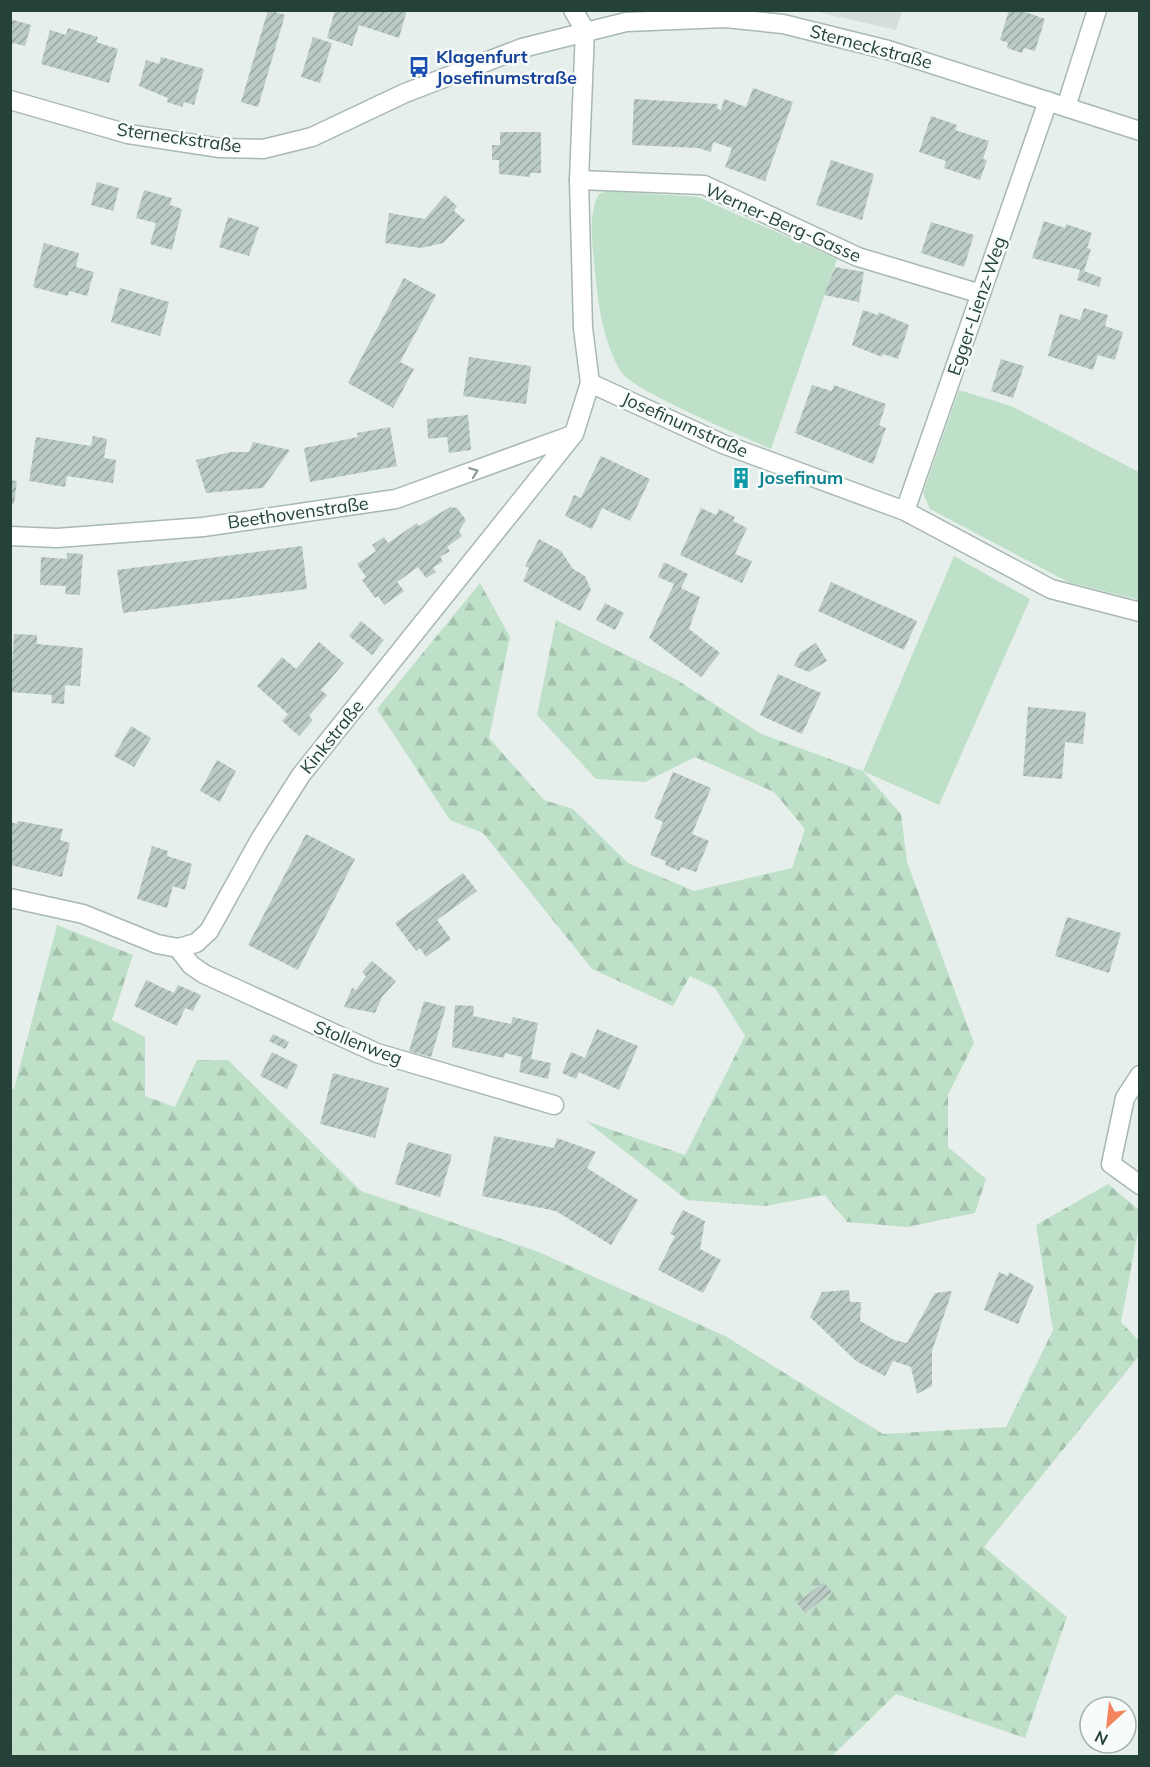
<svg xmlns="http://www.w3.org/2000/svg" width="1150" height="1767" viewBox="0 0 1150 1767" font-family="Mulish,sans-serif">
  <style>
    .built { fill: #d4dfda }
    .grass { fill: #bfe0c8 }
    .forest { fill: url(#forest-firs) }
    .building { fill: url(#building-hatch) }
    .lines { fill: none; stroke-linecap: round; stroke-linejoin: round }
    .minor-casing { stroke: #a8b8b2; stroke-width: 21 }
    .minor { stroke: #fff; stroke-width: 18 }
    .oneway { stroke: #92a09c }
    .labels { text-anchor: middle; stroke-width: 5; stroke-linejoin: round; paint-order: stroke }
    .street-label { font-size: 18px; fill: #24423a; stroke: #f7fbf9 }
    .transit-label { font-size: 18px; font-weight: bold; fill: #164399; stroke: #f7fbf9; text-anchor: start }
    .culture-label { font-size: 18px; font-weight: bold; fill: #0d838f; stroke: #f7fbf9; text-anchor: start }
  </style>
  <defs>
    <pattern id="forest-firs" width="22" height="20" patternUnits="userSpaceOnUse" patternTransform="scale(1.5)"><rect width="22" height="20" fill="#bfe0c8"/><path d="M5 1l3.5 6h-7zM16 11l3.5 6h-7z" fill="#a4c1ad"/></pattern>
    <pattern id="building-hatch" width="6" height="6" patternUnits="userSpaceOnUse" patternTransform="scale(1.5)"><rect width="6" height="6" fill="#bbcac4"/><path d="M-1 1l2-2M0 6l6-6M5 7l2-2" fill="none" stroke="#98a6a0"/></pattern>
  </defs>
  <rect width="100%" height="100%" fill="#e6efeb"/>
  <path class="built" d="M813,11h89l-6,19z"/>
  <g class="grass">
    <path d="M608,191l90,6 139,62 -66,190c-26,-12 -138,-58 -150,-77 -18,-31 -23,-67 -26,-101 -2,-24 -8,-55 4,-77z"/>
    <path d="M959,390l52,16 128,66v128l-71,-18 -138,-73 -7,-16z"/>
    <path d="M954,556l76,43 -91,206 -76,-34z"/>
  </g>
  <g class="forest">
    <path d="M480,583l30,54 -21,101 55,62 29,9 55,54 66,28 98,-23 13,-39 -31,-37 -79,-35 -50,25 -49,-3 -59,-64 19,-95 121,60 84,54 102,37 38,43 6,48 67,181 -26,52v52l38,32 -11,34 -68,14 -60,-5 -22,-27 -60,11 -78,-6 -101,-79 99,34 60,-119 -30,-48 -25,-12 -17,30 -81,-37 -109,-136 -33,-13 -73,-111z"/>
    <path d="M57,925l76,30 -21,65 33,17v59l30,11 22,-47h31l133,131 178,61 186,84 158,98 123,-7 47,-97 -17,-105 72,-41 31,26v16l-18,96 18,19v15l-155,191 83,70 -42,121 -129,-44 -64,62h-821v-667h3z"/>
  </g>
  <g class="building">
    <path d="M268,10l17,5 -27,92 -17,-5z"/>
    <path d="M335,10h72l-8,28 -40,-13 -7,21 -25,-8z"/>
    <path d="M1009,10h11l25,9 -10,32 -11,-3 -2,5 -15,-5 1,-5 -8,-3z"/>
    <path d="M10,19l21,6 -6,21 -12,-3 -2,7z"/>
    <path d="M68,28l30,9 -2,5 22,7 -9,34 -68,-19 9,-34 16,5z"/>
    <path d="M313,37l19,6 -12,40 -19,-6z"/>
    <path d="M161,57l43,12 -10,36 -10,-3 -2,5 -15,-5 1,-4 -29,-12 7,-26 13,4z"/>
    <path d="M753,88l40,14 -28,79 -40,-14 7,-19 -19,-6 -2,10 -13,-4 -66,-3 2,-46 84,5 -1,5 4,1 3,-11 22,8z"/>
    <path d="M931,116l26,9 -2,5 34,11 -6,18 4,1 -7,20 -36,-12 2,-7 -27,-9z"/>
    <path d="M500,132h41v41h-11v4l-31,-3v-14h-7v-15h8z"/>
    <path d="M831,160l43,14 -12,46 -46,-15z"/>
    <path d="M97,182l22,6 -6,23 -22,-6z"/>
    <path d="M144,190l28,8 -2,7 12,4 -10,41 -22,-6 6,-21 -20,-5z"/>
    <path d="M445,195l12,11 -3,5 11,9 -22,23 -22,5 -36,-5 4,-30 36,6z"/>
    <path d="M228,217l31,10 -10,29 -30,-9z"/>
    <path d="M1044,221l21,7 1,-4 26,9 -5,15 4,1 -7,22 18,7 -3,9 -22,-7 3,-10 -48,-12z"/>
    <path d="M931,222l43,13 -10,32 -43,-14z"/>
    <path d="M44,243l35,10 -3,14 18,5 -7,24 -18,-5 -1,5 -35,-9z"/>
    <path d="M835,267l29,5 -5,30 -35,-7z"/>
    <path d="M404,278l32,17 -36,67 14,7 -21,39 -45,-25z"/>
    <path d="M120,288l49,14 -9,34 -49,-14z"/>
    <path d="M1084,308l24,7 -3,11 18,6 -8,28 -17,-5 -5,15 -45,-14 12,-42 20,6z"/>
    <path d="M863,310l15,5 1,-3 30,13 -11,34 -15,-5 -1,3 -30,-12z"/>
    <path d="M469,357l62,9 -5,38 -63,-8z"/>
    <path d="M1001,359l23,7 -11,32 -22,-7z"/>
    <path d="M812,385l20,6 2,-6 52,19 -7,21 7,3 -13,36 -78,-31z"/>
    <path d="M468,415l3,35 -22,3 -2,-16 -19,2 -1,-20z"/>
    <path d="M390,427l7,39 -87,16 -6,-34 54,-11 -1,-4z"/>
    <path d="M93,436l14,3 -3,19 12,2 -3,23 -46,-7 -2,11 -36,-6 7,-44 55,9z"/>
    <path d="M253,442l37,8 -27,38 -57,5 -10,-33 35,-8h18z"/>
    <path d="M601,456l49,23 -20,42 -28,-13 -10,21 -27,-13 9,-21 7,3z"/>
    <path d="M737,472l12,5 -4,7 -11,-5z"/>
    <path d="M10,480l7,1 -3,23 -4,-1z"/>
    <path d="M450,507l7,1 9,12 -7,11 3,5 -15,11 3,4 -10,6 3,4 -10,7 3,4 -10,6 -8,-11 -21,15 7,9 -20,14 -6,-9 -3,2 -13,-18 4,-3 -9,-13 19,-13 -4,-6 12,-8 4,6 29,-20 2,3z"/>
    <path d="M701,508l15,7 3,-6 16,8 -2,4 14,7 -12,26 17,7 -10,22 -62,-28z"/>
    <path d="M539,539l22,12 12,18 12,7 6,14 -11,21 -57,-30 6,-13 -4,-2z"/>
    <path d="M302,546l5,43 -184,24 -6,-43z"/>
    <path d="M67,553l16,1 -3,41 -15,-1 1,-8 -26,-1 1,-28 26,2z"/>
    <path d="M664,562l24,12 -7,14 19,9 -11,32 31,24 -19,24 -52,-39 25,-54 -16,-7z"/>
    <path d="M831,582l86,39 -13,29 -86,-39z"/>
    <path d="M605,603l19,10 -9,17 -19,-10z"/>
    <path d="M361,621l23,19 -12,15 -23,-19z"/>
    <path d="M14,634l23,1v9l46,4 -3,38 -15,-1 -1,19 -13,-1 1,-8 -42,-3z"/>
    <path d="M319,642l25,21 -23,27 6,5 -18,21 4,4 -14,16 -17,-15 6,-7 -31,-28 25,-29 14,12z"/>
    <path d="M816,643l11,18 -18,11 -15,-6 6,-13z"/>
    <path d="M778,674l43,19 -19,41 -42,-19z"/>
    <path d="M1028,707l58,5 -3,32 -18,-2 -3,37 -39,-3z"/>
    <path d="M131,726l20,12 -17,29 -20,-11z"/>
    <path d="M217,760l19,11 -16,31 -20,-11z"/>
    <path d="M673,772l38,16 -19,46 17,7 -13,31 -15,-5 -2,4 -14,-6 1,-4 -16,-6 13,-33 -9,-4z"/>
    <path d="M18,821l45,8 -3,11 10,3 -8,34 -52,-12v-43l7,2z"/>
    <path d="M306,834l49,25 -57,111 -50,-25z"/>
    <path d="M152,846l16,5 -1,5 25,8 -7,26 -12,-4 -6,22 -30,-9z"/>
    <path d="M463,873l14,18 -40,29 14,19 -25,18 -6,-9 -4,3 -21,-28z"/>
    <path d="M1067,917l54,16 -12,40 -54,-17z"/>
    <path d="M372,961l24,20 -14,16 -7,16 -31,-6 8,-19 4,2 10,-14 -4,-4z"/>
    <path d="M146,980l28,13 4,-8 23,10 -8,16 -8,-3 -8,18 -43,-20z"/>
    <path d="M424,1001l22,6 -15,50 -22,-6z"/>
    <path d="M455,1005l19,1 -1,10 38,8 2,-7 25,6 -7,36 20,4 -3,16 -29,-7 3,-15 -17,-4 -1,5 -52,-11z"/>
    <path d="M597,1029l41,17 -19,44 -40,-18 -3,7 -14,-6 9,-21 14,6z"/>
    <path d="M273,1034l16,8 -4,7 -16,-8z"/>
    <path d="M272,1052l26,13 -11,24 -27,-13z"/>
    <path d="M333,1073l56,15 -14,50 -55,-14z"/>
    <path d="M494,1136l60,12 3,-10 39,14 -9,16 51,32 -27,45 -55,-34 -74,-15z"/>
    <path d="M408,1142l44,13 -12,42 -45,-13z"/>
    <path d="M683,1210l22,11 -5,28 21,11 -18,33 -45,-23 17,-34 -5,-2z"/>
    <path d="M999,1272l9,4 1,-4 25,14 -16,38 -34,-14z"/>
    <path d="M849,1290l1,12h11l-1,19 34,19 13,3 28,-50 17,-2 -20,60v35l-15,8 -6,-27 -18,-6 -8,15 -29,-15 -46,-44 12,-25z"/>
    <path d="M824,1582l8,10 -27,21 -8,-10z"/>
  </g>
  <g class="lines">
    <defs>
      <g id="minor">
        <path d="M10,100l118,34 92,14 43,1 49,-12 93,-44 117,-45 104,-26 99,-4 58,6 105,26 252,81"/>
        <path d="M1066,107l31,-97"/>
        <path d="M579,180l125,5 154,72 123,37"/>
        <path d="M590,383l133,61 182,67 146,78 89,23"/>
        <path d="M905,511l143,-410"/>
        <path d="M10,536l47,2 146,-11 193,-28 176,-64"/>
        <path d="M10,898l73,16 74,30 21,4 18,-5 13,-12 50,-90 42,-66 273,-341 16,-51 -7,-55 -4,-148 6,-150 -12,-20"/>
        <path d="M178,948l13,17 13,9 173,79 177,52"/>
        <path d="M1140,1075l-15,23 -14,66 29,21"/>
      </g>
    </defs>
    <use href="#minor" class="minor-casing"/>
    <use href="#minor" class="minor"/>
  </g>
  <defs><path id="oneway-chevron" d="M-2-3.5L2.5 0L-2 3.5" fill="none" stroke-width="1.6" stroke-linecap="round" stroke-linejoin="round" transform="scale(1.5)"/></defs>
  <use class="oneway" href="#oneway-chevron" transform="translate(474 472) rotate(-20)"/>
  <defs>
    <symbol id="bus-bare" viewBox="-9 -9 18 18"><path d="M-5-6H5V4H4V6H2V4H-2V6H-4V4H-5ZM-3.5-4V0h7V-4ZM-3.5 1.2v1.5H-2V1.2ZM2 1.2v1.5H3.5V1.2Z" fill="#1a4fb4" stroke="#f7fbf9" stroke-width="2.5" paint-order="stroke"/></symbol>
    <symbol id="building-bare" viewBox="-9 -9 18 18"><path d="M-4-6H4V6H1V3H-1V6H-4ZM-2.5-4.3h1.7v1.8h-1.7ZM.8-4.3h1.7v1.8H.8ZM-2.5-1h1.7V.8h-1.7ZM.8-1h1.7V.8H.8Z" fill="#0f9aa8" stroke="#f7fbf9" stroke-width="2.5" paint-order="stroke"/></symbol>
  </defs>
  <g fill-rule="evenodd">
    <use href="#bus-bare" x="404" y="52" width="30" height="30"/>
    <use href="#building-bare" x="726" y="463" width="30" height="30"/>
  </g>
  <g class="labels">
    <g class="street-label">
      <text transform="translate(871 47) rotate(15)" y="6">Sterneckstraße</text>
      <text transform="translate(179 138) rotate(8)" y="6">Sterneckstraße</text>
      <text transform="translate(783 223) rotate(24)" y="6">Werner-Berg-Gasse</text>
      <text transform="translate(977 306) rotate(-71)" y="6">Egger-Lienz-Weg</text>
      <text transform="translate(685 425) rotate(24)" y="6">Josefinumstraße</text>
      <text transform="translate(298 513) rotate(-8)" y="6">Beethovenstraße</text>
      <text transform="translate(332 737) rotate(-51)" y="6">Kinkstraße</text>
      <text transform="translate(358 1043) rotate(21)" y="6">Stollenweg</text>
    </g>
    <g class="transit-label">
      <text x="436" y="63">Klagenfurt<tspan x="436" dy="21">Josefinumstraße</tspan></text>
    </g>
    <g class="culture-label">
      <text x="758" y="484">Josefinum</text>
    </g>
  </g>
  <rect width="1150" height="1767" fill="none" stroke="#24423a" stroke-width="24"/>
  <g transform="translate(1108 1725) rotate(207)"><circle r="28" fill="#f7fbf9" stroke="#a3b1ad" stroke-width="1.5"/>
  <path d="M0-4.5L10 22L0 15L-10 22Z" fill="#f4845f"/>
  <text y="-9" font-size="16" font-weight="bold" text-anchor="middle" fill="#24423a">N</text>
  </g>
</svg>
